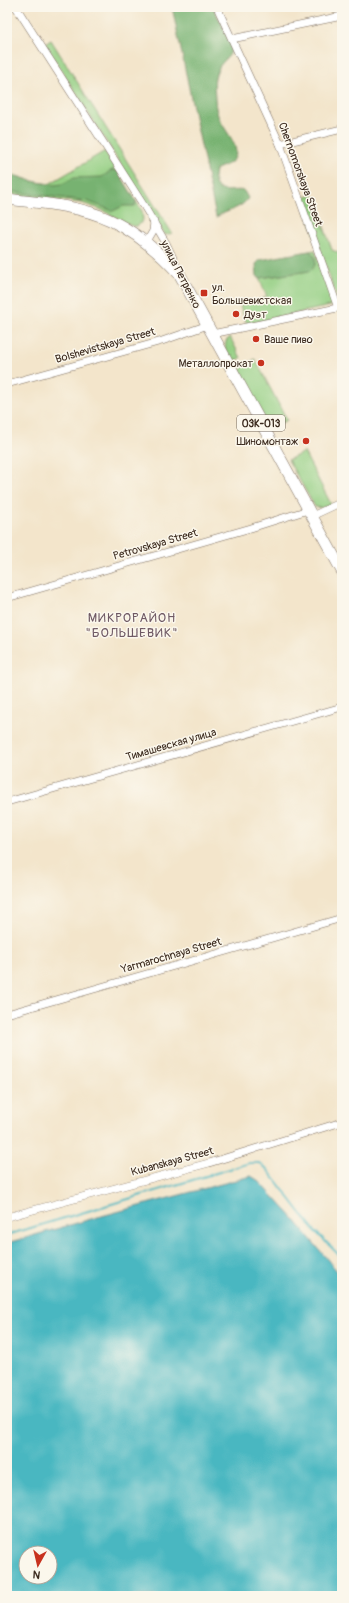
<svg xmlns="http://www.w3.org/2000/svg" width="349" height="1603" viewBox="0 0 349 1603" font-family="Pangolin,sans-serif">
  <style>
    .green { fill: #94cf83; stroke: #687c50 }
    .forest { fill: #77b271; stroke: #596e48 }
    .water { fill: #48b7c1; stroke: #427070; fill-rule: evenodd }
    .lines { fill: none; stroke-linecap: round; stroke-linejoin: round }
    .stream { stroke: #48b7c1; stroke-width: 2 }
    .minor-casing { stroke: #7b6b5b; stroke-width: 8 }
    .primary-casing { stroke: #7b6b5b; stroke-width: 12 }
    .minor { stroke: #fff; stroke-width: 7 }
    .primary { stroke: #fff; stroke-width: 11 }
    .poi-dot { fill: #c8321e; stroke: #fbf7ec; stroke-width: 1.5 }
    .labels { text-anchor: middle; stroke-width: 3; stroke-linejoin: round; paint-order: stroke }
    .shield { fill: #fbf7ec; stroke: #75685c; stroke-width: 1 }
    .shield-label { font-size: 10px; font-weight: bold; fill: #3b2a1e }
    .street-label { font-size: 11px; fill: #3b2a1e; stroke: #fbf7ec }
    .poi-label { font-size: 11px; fill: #3b2a1e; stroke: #fbf7ec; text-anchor: start }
    .quarter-label { font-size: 13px; letter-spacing: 1px; fill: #6f5964; stroke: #fbf7ec }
  </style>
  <rect width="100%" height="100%" fill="#fbf7ec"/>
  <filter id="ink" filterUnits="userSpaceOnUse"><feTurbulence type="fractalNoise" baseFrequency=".025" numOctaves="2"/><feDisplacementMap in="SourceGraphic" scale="8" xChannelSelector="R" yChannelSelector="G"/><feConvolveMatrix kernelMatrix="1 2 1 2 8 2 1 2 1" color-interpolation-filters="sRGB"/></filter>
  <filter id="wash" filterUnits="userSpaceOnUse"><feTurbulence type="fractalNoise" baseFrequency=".012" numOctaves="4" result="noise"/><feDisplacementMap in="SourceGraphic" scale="16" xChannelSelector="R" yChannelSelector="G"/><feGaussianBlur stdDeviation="0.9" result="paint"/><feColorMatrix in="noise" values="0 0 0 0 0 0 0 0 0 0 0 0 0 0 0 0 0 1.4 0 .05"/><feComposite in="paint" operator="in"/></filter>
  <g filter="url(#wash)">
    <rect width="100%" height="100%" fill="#f3e5cb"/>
    <g class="green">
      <path d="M51,40l121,193 -7,2 -120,-191z"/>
      <path d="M105,151l37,60 1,9 -5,6h-6l-32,-17 -18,-6 -75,-9v-21l25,8 17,3z"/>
      <path d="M313,195l19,55 10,4v50h-3l-37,-106z"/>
      <path d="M315,250l20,55 -88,19 -7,-18 27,-9 -8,-19 50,-7c8,-5 9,-15 0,-20z"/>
      <path d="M230,337l11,21 -4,2h-5l-7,-12 1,-7z"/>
      <path d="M255,359l32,61 -17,9 -31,-56 3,-6z"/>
      <path d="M304,452l27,52 -10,4 -6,-1 -27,-47z"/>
    </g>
    <g class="forest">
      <path d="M172,7h41c5,10 16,29 18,39 2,11 -9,14 -13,23 -6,10 -3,27 -2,39 2,16 20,31 20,44 0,12 -12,13 -21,18 -1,5 -1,8 0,13 5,13 19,5 29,8l4,7c-5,10 -22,13 -32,19z"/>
      <path d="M112,170l6,1 18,30 -1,5h-12l-10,5 -26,-10 -80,-10v-18l25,8 23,4 7,-1 12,-6 28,-1z"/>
      <path d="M309,251c9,5 8,15 1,20l-51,7 -2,-2 -1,-12 4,-4z"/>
    </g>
    <path class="water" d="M251,1176l8,5 35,38 48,58v319h-335v-353l91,-26zM26,1553h24v24h-24z"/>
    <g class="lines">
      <path class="stream" d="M7,1235l243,-72h10l7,6 47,61 28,28"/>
    </g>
  </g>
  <g filter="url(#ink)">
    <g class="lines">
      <defs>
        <g id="minor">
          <path d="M16,7l128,199 22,37 12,26"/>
          <path d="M217,7l63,137 58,164"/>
          <path d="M232,39l110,-23"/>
          <path d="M280,144l62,-15"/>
          <path d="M146,243l7,-12 1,-9"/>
          <path d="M212,334l130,-27"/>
          <path d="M7,384l155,-43 46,-16"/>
          <path d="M312,516l30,-14"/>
          <path d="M7,598l244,-70 57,-18"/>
          <path d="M7,802l335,-95"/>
          <path d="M7,1014l335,-96"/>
          <path d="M7,1217l202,-54 133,-41"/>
        </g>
        <path id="primary" d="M7,199c34,4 71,6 103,21 26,12 50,33 70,55l162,296"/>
      </defs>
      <use href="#minor" class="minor-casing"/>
      <use href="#primary" class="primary-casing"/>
      <use href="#minor" class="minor"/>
      <use href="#primary" class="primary"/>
    </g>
  </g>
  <g class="poi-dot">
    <rect x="200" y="289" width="8" height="8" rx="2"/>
    <circle cx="236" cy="314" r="4"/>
    <circle cx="256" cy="339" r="4"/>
    <circle cx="261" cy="363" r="4"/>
    <circle cx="306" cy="441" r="4"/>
  </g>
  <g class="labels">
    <rect class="shield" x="237" y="415" width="48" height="16" rx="3"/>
    <g class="shield-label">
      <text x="261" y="427">03К-013</text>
    </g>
    <g class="street-label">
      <text transform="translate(301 174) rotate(70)" y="4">Chernomorskaya Street</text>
      <text transform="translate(181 274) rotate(63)" y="4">улица Петренко</text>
      <text transform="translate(105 345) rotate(-16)" y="4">Bolshevistskaya Street</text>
      <text transform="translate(155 544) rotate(-16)" y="4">Petrovskaya Street</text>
      <text transform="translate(171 744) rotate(-16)" y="4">Тимашевская улица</text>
      <text transform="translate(171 955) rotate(-16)" y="4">Yarmarochnaya Street</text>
      <text transform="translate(172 1161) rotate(-15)" y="4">Kubanskaya Street</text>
    </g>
    <g class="poi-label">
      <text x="212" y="291">ул.<tspan x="212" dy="13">Большевистская</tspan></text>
      <text x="244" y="318">Дуэт</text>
      <text x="264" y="343">Ваше пиво</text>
      <text x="253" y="367" text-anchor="end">Металлопрокат</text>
      <text x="298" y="445" text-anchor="end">Шиномонтаж</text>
    </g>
    <g class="quarter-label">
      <text x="132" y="622">МИКРОРАЙОН<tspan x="132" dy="15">"БОЛЬШЕВИК"</tspan></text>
    </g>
  </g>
  <rect width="349" height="1603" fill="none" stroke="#fbf7ec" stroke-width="24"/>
  <g transform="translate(38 1565) rotate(188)"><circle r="19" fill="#fbf7ec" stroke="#aea59a"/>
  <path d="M0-3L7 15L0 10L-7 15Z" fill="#c8321e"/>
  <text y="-6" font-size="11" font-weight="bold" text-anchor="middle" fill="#3b2a1e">N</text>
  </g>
</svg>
